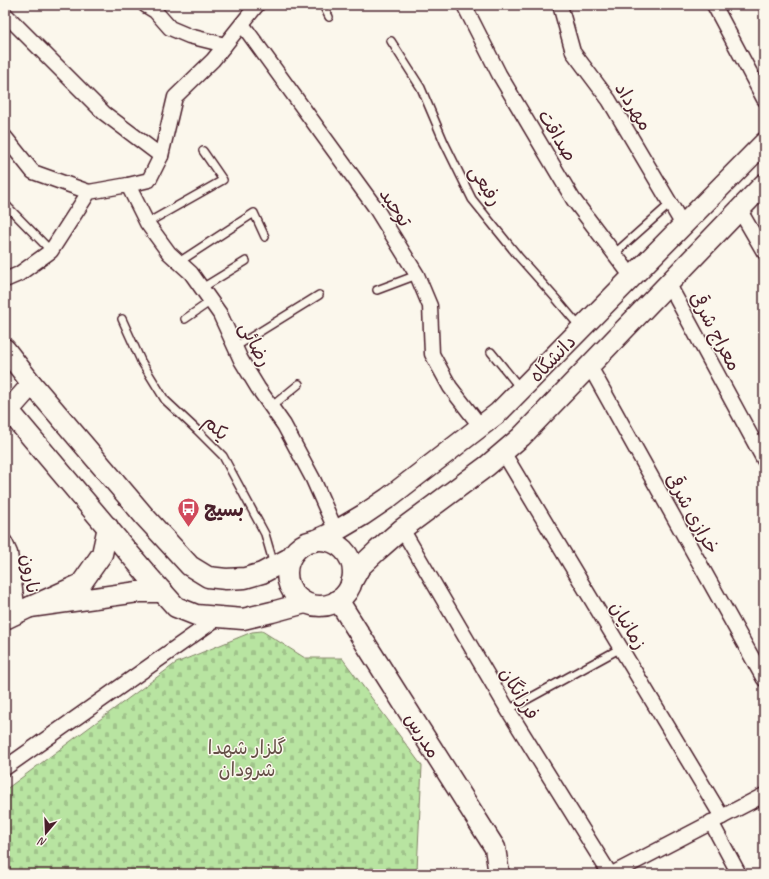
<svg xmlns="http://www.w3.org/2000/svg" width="769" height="879" viewBox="0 0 769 879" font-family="Caveat,'Playpen Sans Arabic',sans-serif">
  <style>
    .cemetery { fill: url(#cemetery-stones); stroke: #818266 }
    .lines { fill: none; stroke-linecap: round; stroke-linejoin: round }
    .service-casing { stroke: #4a1f2b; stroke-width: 10 }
    .minor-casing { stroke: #4a1f2b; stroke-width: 17 }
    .secondary-casing { stroke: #4a1f2b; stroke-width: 23 }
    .service { stroke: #fbf7ec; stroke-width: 7 }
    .minor { stroke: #fbf7ec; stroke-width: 14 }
    .secondary { stroke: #fbf7ec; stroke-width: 20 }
    .labels { text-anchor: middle; stroke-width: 3; stroke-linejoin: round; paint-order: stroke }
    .street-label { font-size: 19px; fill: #4a1f2b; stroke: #fbf7ec }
    .poi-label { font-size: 19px; font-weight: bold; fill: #4a1f2b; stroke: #fbf7ec; text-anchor: start }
    .park-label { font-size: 19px; fill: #665048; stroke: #fbf7ec }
  </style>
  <defs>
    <pattern id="cemetery-stones" width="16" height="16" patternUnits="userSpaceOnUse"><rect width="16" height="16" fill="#b8e4a1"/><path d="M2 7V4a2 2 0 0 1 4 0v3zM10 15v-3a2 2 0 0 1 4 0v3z" fill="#a0c38b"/></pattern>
  </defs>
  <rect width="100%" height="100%" fill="#fbf7ec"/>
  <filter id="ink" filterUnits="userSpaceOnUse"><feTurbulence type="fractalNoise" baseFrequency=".025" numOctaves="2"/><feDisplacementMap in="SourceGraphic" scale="8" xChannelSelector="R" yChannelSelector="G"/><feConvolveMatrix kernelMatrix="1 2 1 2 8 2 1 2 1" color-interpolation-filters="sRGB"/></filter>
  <g filter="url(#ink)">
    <path class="cemetery" d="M262,631l43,27h37l80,108 -5,104 -4,4h-408v-84l171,-127 76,-31z"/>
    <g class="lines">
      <defs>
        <g id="service">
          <path d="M323,5l6,12"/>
          <path d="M391,41l30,47 23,54 28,57 46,57 40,45 22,26"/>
          <path d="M6,205l45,46"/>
          <path d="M147,223l76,-43 -20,-29"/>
          <path d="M614,254l56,-50"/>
          <path d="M179,262l75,-49 11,24"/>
          <path d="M202,288l44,-27"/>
          <path d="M377,290l40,-15"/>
          <path d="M122,319l19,42 24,39 32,30 26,26 42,78 9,31"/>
          <path d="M185,319l26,-18"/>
          <path d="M235,347l84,-52"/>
          <path d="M491,352l29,36"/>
          <path d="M271,407l28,-23"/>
          <path d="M508,710l113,-62"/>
        </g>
        <g id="minor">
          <path d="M145,5l10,6 15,17 19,8 36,9"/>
          <path d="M464,5l35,69 74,125 59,78"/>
          <path d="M560,5l13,47 36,48 74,125"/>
          <path d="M714,5l50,94"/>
          <path d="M5,14l99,99 57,43"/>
          <path d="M242,24l133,183 42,68 13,31 2,48 18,33 31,40"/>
          <path d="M5,137l28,35 56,20"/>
          <path d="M128,185l19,38 22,30 22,20 29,41 21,46 17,28 26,37 29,54 23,52"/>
          <path d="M739,209l25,43"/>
          <path d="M5,280l14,-6 32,-23 38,-59 39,-7 21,-5 12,-24 14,-59 38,-37 44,-55"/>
          <path d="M668,283l96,177"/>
          <path d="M589,365l175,314"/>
          <path d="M503,452l219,365"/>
          <path d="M402,529l106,181 102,164"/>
          <path d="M5,542l5,11 8,59"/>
          <path d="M5,768l214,-151"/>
          <path d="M711,822l28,52"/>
          <path d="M612,874l152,-79"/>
        </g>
        <g id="secondary">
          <path d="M5,349l27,35 113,133 45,49 18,11 18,2 19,-1 17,-5 28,-15"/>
          <path d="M5,406l145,172 26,29 20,8 23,2 24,2 29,-7 33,-9"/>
          <path d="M9,410l23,-26"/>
          <path d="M108,527l-6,27 -21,30 -51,23 108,-15h25"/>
          <circle cx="320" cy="573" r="33"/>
          <path d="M314,541l22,-10 27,-16 25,-17 110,-85 266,-270"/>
          <path d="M351,583l9,-16 18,-17 24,-21 85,-63 34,-29 243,-253"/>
          <path d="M338,600l157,248 4,26"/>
          <path d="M5,619l25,-12"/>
        </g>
      </defs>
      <use href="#service" class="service-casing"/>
      <use href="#minor" class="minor-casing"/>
      <use href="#secondary" class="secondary-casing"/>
      <use href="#service" class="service"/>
      <use href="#minor" class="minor"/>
      <use href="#secondary" class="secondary"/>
    </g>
  </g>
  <defs>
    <symbol id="bus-pin" viewBox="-11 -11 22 30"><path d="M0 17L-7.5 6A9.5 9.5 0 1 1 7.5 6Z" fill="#d1495b" stroke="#fbf7ec"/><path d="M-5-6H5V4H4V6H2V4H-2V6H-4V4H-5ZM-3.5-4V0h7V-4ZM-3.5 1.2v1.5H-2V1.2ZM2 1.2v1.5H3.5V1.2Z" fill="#fff"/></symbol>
  </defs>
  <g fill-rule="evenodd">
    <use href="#bus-pin" x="176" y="496" width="25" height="34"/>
  </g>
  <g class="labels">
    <g class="street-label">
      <text transform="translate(634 106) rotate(58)" y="7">مهرداد</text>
      <text transform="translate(558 135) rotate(59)" y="7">صداقت</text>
      <text transform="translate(486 185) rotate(58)" y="7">رفیعی</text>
      <text transform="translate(396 207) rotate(57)" y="7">توحید</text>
      <text transform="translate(716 331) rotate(62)" y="7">معراج شرقی</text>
      <text transform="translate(256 344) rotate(63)" y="7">رضائی</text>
      <text transform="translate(552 358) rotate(-46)" y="7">دانشگاه</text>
      <text transform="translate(217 427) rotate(45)" y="7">یکم</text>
      <text transform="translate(693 513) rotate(61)" y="7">خرازی شرقی</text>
      <text transform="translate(31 574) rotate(81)" y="7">نارون</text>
      <text transform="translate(629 625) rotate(59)" y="7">زمانیان</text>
      <text transform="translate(520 693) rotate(59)" y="7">فرزانگان</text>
      <text transform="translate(423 735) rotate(58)" y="7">مدرس</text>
    </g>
    <g class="poi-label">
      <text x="204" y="516">بسیج</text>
    </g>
    <g class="park-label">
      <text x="247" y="754">گلزار شهدا<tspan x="247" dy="22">شرودان</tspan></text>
    </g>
  </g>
  <rect width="769" height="879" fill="none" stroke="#fbf7ec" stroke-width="20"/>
  <rect x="10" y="10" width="749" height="859" fill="none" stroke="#4a1f2b" stroke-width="1.5" filter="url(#ink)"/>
  <g transform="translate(46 833) rotate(199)" stroke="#fbf7ec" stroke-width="3" paint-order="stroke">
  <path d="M0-3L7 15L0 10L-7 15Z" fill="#4a1f2b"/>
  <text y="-6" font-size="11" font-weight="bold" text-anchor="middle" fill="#4a1f2b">N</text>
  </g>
</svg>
